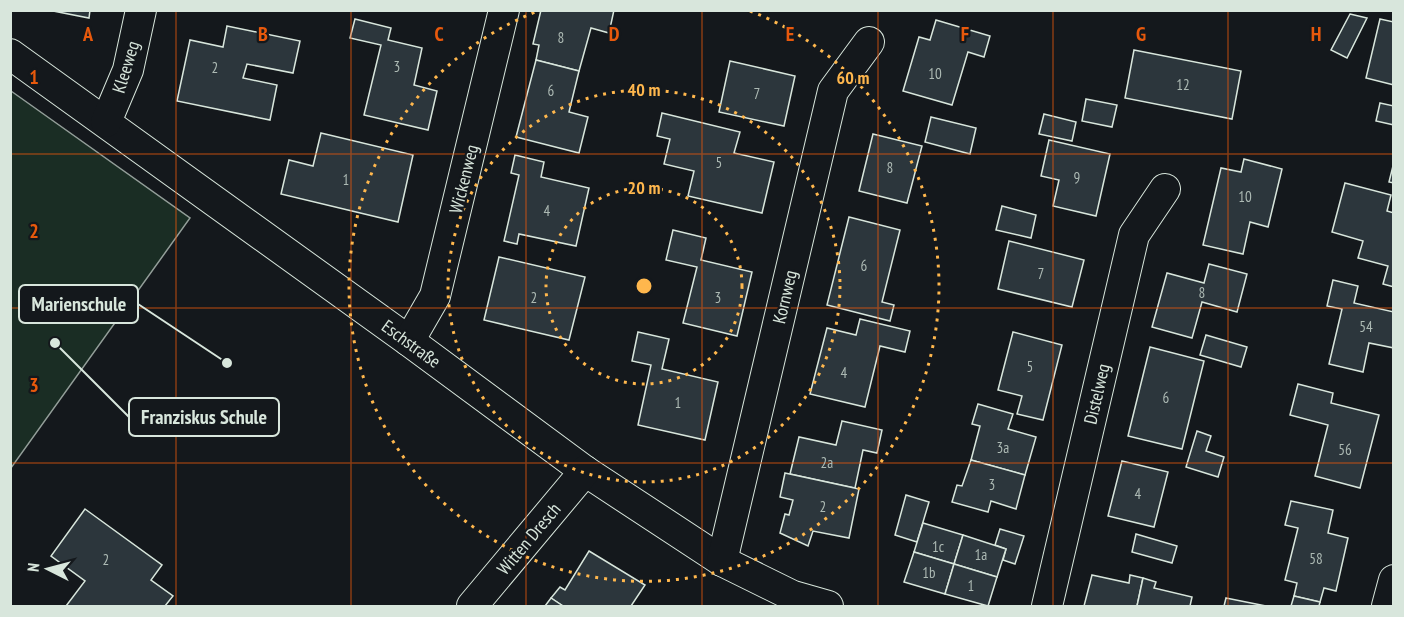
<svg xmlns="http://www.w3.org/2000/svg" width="1404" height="617" viewBox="0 0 1404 617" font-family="'PT Sans Narrow',sans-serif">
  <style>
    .green { fill: #1a2d24; stroke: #939e99; stroke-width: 1.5 }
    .building { fill: #2c363c; stroke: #d8e6dc; stroke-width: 1.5 }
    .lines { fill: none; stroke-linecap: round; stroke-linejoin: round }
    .minor-casing { stroke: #d8e6dc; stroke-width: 32 }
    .minor { stroke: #14181c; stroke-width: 30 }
    .grid { fill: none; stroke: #e8590c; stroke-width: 1.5; stroke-opacity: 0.55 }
    .ring { fill: none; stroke: #ffb74d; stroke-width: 3; stroke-dasharray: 3 6 }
    .labels { text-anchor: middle; stroke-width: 4.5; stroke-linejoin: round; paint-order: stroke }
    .number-label { font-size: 15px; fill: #adbab4 }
    .street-label { font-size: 18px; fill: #d8e6dc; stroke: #14181c }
    .grid-label { font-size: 20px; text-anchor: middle; font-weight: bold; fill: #e8590c; stroke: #14181c; stroke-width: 4.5; stroke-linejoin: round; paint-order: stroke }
    .centre { fill: #ffb74d; stroke: #14181c; stroke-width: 3 }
    .ring-label { font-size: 18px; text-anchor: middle; font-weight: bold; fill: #ffb74d; stroke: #14181c; stroke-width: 4.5; stroke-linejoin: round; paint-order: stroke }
    .leader { fill: none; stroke: #d8e6dc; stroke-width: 2 }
    .callout-dot { fill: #d8e6dc; stroke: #14181c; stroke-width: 2 }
    .callout { fill: #14181c; stroke: #d8e6dc; stroke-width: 2 }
    .callout-label { font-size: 20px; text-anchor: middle; font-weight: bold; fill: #d8e6dc }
  </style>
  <rect width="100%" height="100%" fill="#14181c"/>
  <path class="green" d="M11,91l179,127 -179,250z"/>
  <g class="building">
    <path d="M48,10h42l-1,8z"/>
    <path d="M541,10h73l-5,23 -18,-5 -12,43 -43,-11 3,-15 -6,-1z"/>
    <path d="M1350,14l17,4 -20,40 -16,-8z"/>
    <path d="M355,19l36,9 -3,12 34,8 -8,37 23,6 -9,39 -64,-15 17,-70 -31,-7z"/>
    <path d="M1380,19l14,3v63l-28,-7z"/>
    <path d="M936,20l54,16 -6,21 -16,-5 -16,53 -49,-14 16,-54 11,3z"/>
    <path d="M227,26l73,15 -7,32 -46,-9 -4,14 34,7 -7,35 -93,-19 13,-61 33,7z"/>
    <path d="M1134,50l107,21 -9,48 -107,-21z"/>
    <path d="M536,60l43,11 -10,41 19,5 -9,36 -63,-16z"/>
    <path d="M730,61l65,15 -11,50 -65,-14z"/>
    <path d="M1086,99l31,6 -5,22 -30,-6z"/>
    <path d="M1380,103l14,3v19l-18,-4z"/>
    <path d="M662,113l78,19 -6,21 40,9 -12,51 -74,-17 6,-25 -30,-7 6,-25 -13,-3z"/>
    <path d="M1044,114l32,8 -4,19 -33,-7z"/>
    <path d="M931,117l45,11 -6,26 -45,-12z"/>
    <path d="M321,133l92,22 -15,67 -117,-28 8,-34 24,6z"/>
    <path d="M873,134l49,12 -15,57 -48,-12z"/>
    <path d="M1049,140l61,14 -14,62 -43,-10 6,-26 -18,-4z"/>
    <path d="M515,155l29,7 -3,15 48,11 -13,58 -57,-12 -2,10 -13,-3 15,-66 -8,-2z"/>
    <path d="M1244,159l38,10 -14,58 -18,-5 -7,32 -40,-9 18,-77 20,4z"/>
    <path d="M1394,162v21l-5,-1z"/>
    <path d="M1345,183l46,12 -4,16 7,2v74l-11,-3 5,-18 -30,-8 5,-17 -31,-9z"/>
    <path d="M1002,206l34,9 -5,23 -35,-8z"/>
    <path d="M849,217l51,13 -18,72 12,3 -4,16 -63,-16z"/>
    <path d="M673,230l33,8 -5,22 51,12 -15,64 -54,-13 14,-56 -31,-7z"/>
    <path d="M1009,241l75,19 -12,47 -74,-18z"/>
    <path d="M499,257l86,20 -16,63 -85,-20z"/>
    <path d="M1209,264l38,10 -10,38 -35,-10 -10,36 -40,-11 15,-54 37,10z"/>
    <path d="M1333,280l25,6 -4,17 40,9v36l-25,-5 -6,29 -34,-8 13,-55 -15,-3z"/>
    <path d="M860,319l50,12 -5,21 -25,-6 -15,61 -55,-13 17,-66 29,7z"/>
    <path d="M638,332l31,7 -7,30 56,13 -13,58 -67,-15 13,-60 -19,-4z"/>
    <path d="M1013,332l49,13 -19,75 -26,-6 5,-18 -24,-6z"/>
    <path d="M1206,335l41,12 -6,20 -41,-12z"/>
    <path d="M1150,347l54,14 -22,88 -54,-13z"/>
    <path d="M1298,384l35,9 -2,10 48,12 -19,73 -45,-12 13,-51 -38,-10z"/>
    <path d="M978,404l35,10 -5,15 28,8 -11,38 -54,-15 9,-34 -8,-2z"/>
    <path d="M842,421l40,9 -5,23 -14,-3 -8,38 -65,-14 9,-37 37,8z"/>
    <path d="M1197,431l14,5 -5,15 18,6 -6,20 -32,-10z"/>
    <path d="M971,460l54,15 -9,34 -25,-8 -3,11 -36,-10 5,-17 5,1z"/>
    <path d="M1122,461l46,11 -14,55 -46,-11z"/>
    <path d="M785,473l74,16 -10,49 -36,-7 -5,15 -28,-13 5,-19 4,1 4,-15 -13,-3z"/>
    <path d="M906,495l23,7 -12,40 -22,-7z"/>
    <path d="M1291,501l42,9 -5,23 20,5 -12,53 -12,-3 -4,14 -26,-6 3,-13 -12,-3 13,-52 -13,-3z"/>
    <path d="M85,509l77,56 -11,15 22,16 -8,10h-99l19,-25 -34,-25z"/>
    <path d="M923,523l40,12 -9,29 -40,-12z"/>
    <path d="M1000,529l24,7 -9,28 -12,-4 3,-11 -11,-4z"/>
    <path d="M1136,534l41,12 -5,17 -40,-11z"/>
    <path d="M963,535l43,14 -9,28 -43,-13z"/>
    <path d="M589,551l56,34 -14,21h-68l-12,-8 9,-11 5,3z"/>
    <path d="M914,552l40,12 -9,30 -41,-12z"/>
    <path d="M954,564l43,13 -9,29 -43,-12z"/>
    <path d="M1092,575l37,8 1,-8 13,3 -6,28h-53z"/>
    <path d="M1143,578l13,4 -2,6 38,9 -2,9h-53z"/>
    <path d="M1294,596l26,6 -1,4h-28z"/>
    <path d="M551,598l12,8h-18z"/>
    <path d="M1226,598l40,8h-42z"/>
  </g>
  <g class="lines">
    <defs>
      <g id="minor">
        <path d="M10,54l399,287 176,130 137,90 71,35 35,10"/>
        <path d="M106,122l22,-52 13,-60"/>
        <path d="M409,341l26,-45 69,-286"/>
        <path d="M722,561l111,-470 36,-49"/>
        <path d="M472,606l113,-135"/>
        <path d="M1047,606l87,-371 31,-46"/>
        <path d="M1387,606l7,-26"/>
      </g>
    </defs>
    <use href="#minor" class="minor-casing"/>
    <use href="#minor" class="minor"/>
  </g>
  <path class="grid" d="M176,10v596M351,10v596M526,10v596M702,10v596M878,10v596M1053,10v596M1228,10v596M10,154h1384M10,308h1384M10,463h1384"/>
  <g class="ring">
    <circle cx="644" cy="286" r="98"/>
    <circle cx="644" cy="286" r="196"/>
    <path d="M750 11A295 295 0 1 1 538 11"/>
  </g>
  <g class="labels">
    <g class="number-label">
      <text x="561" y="43">8</text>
      <text x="397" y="72">3</text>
      <text x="215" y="73">2</text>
      <text x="935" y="79">10</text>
      <text x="1183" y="90">12</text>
      <text x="551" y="96">6</text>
      <text x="757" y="99">7</text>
      <text x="719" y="168">5</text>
      <text x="890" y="173">8</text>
      <text x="1077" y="183">9</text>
      <text x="346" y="185">1</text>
      <text x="1245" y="202">10</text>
      <text x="547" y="216">4</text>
      <text x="864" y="271">6</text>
      <text x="1041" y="279">7</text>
      <text x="1202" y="298">8</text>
      <text x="534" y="303">2</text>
      <text x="718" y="303">3</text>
      <text x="1366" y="332">54</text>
      <text x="1030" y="372">5</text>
      <text x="844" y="378">4</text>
      <text x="1166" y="403">6</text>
      <text x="678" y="408">1</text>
      <text x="1003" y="453">3a</text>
      <text x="1345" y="455">56</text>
      <text x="827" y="468">2a</text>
      <text x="992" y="490">3</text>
      <text x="1138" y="499">4</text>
      <text x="823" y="512">2</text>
      <text x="938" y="552">1c</text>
      <text x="981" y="560">1a</text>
      <text x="1316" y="564">58</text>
      <text x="106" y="565">2</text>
      <text x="929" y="578">1b</text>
      <text x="971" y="591">1</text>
    </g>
    <g class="street-label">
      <text transform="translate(126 67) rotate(-73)" y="6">Kleeweg</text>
      <text transform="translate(464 179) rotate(-76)" y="6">Wickenweg</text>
      <text transform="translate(785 297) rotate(-77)" y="6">Kornweg</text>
      <text transform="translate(411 344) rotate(36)" y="6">Eschstraße</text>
      <text transform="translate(1097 394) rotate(-77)" y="6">Distelweg</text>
      <text transform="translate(529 539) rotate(-50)" y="6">Witten Dresch</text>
    </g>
  </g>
  <g class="grid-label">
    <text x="88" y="41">A</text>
    <text x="263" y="41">B</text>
    <text x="439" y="41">C</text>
    <text x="614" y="41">D</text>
    <text x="790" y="41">E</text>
    <text x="965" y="41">F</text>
    <text x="1141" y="41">G</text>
    <text x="1316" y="41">H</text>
    <text x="34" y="84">1</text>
    <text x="34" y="238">2</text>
    <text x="34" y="392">3</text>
  </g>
  <circle cx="644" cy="286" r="9" class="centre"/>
  <g class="ring-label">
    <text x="853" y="84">60 m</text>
    <text x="644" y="96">40 m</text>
    <text x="644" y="194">20 m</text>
  </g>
  <path class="leader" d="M227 363L138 304M55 343L129 417"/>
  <g class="callout-dot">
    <circle cx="227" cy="363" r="6"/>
    <circle cx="55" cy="343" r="6"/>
  </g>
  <g class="callout">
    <rect x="19" y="285" width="119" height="38" rx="6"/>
    <rect x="129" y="398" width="150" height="38" rx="6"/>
  </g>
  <g class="callout-label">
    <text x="79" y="311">Marienschule</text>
    <text x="204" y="424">Franziskus Schule</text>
  </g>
  <rect width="1404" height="617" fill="none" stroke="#d8e6dc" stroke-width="24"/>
  <g transform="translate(48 569) rotate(276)" stroke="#14181c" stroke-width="4.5" paint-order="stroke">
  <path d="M0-4.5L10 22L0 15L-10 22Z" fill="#d8e6dc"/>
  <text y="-9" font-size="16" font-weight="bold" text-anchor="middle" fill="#d8e6dc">N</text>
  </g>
</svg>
